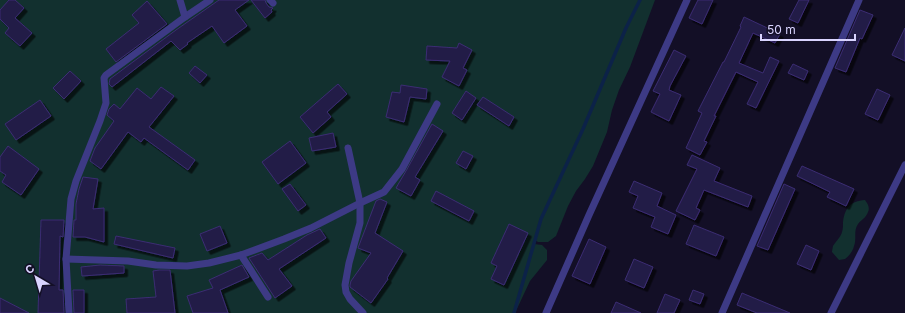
<svg xmlns="http://www.w3.org/2000/svg" width="905" height="313" viewBox="0 0 905 313" font-family="Inter,sans-serif">
  <style>
    .green { fill: #12302f }
    .lines { fill: none; stroke-linecap: round; stroke-linejoin: round }
    .stream { stroke: #0c2248; stroke-width: 3.5 }
    .building { fill: #241b47; stroke: #3b2d73; filter: url(#shadow) }
    .service { stroke: #3d3a85; stroke-width: 7 }
  </style>
  <defs>
    <filter id="shadow"><feDropShadow dx="3.5" dy="3.5" stdDeviation="0" flood-color="#0009"/></filter>
  </defs>
  <rect width="100%" height="100%" fill="#130f26"/>
  <g class="green">
    <path d="M0,0h655l-25,67 -11,23 -7,20 -5,22 -14,34 -8,13 -9,12 -8,15 -12,30 -8,6h-10l-3,-2 -1,4 8,1 5,5v10l-17,21 -15,32h-515z"/>
    <path d="M865,200c3,4 5,8 3,12 -2,6 -7,8 -10,12 -5,7 -1,15 -4,22 -1,5 -5,10 -9,13l-6,1 -7,-8c0,-1 1,-6 1,-6 3,-5 8,-9 9,-14 1,-3 1,-6 1,-10 2,-14 7,-21 22,-22z"/>
  </g>
  <g class="lines">
    <path class="stream" d="M514,313l27,-94 42,-90 43,-101 14,-28"/>
  </g>
  <g class="building">
    <path d="M9,0h6l9,8 -9,10 17,15 -12,13 -15,-13 4,-5 -9,-9v-9z"/>
    <path d="M219,0h30l-14,10 12,16 -23,17 -12,-17 -25,17 1,1 -8,6 -9,-9 -59,46 -3,-3 1,-5 66,-49z"/>
    <path d="M251,0h14l1,3 3,4 4,1 -2,2 1,2 -7,6z"/>
    <path d="M698,0h15l-11,24 -13,-6z"/>
    <path d="M799,0h10l-11,23 -9,-4z"/>
    <path d="M147,1l20,23 -51,38 -10,-13 33,-26 -7,-8z"/>
    <path d="M860,10l13,5 -11,24 -2,-1 -14,34 -11,-4z"/>
    <path d="M744,17l36,17 -5,9 -22,-10 -14,30 24,10 7,-16 9,4 -23,47 -9,-4 11,-22 -22,-10 -22,44h2l-12,25 3,1 -7,13 -14,-7 16,-35 -4,-2 25,-49h1l17,-35 -1,-1z"/>
    <path d="M905,28v33l-13,-6z"/>
    <path d="M459,43l13,7 -9,18 4,2 -8,16 -17,-9 8,-16 -24,-1 1,-14 30,2z"/>
    <path d="M674,50l12,6 -16,30 -1,4 12,5 -12,26 -18,-9 9,-18 -7,-3z"/>
    <path d="M793,64l15,7 -4,9 -16,-7z"/>
    <path d="M195,66l12,9 -7,8 -11,-10z"/>
    <path d="M70,71l11,10 -17,18 -11,-11z"/>
    <path d="M338,84l9,10 -20,18 4,5 -18,16 -13,-16z"/>
    <path d="M401,85l26,4 -1,10 -16,-2 -6,25 -18,-5 6,-25 8,1z"/>
    <path d="M161,87l13,9 -25,31 46,33 -7,10 -44,-32 -3,4 -13,-10 -27,37 -11,-8 5,-13 19,-27 -7,-6 2,-6 5,-5 6,5 17,-21 14,11z"/>
    <path d="M877,89l13,6 -12,25 -13,-6z"/>
    <path d="M466,91l10,7 -14,22 -10,-7z"/>
    <path d="M483,97l31,20 -5,9 -32,-21z"/>
    <path d="M40,100l11,16 -35,24 -11,-16z"/>
    <path d="M432,124l11,7 -28,46 5,3 -9,16 -15,-8 10,-17z"/>
    <path d="M333,133l3,14 -24,4 -3,-13z"/>
    <path d="M290,141l16,22 -28,21 -16,-22z"/>
    <path d="M8,146l31,23 -18,26 -19,-13 4,-7 -6,-4v-14z"/>
    <path d="M463,151l10,5 -7,13 -10,-6z"/>
    <path d="M692,155l28,13 -6,13 38,15 -4,11 -44,-17 -8,18 4,2 -5,10 -19,-9 21,-42 -10,-4z"/>
    <path d="M802,166l52,23 -8,17 -19,-9 3,-5 -33,-16z"/>
    <path d="M83,177l15,2 -5,30 11,-1v34l-19,-5h-12l1,-17h2v-16l3,-15z"/>
    <path d="M634,181l28,12 -5,13 19,9 -8,19 -17,-7 4,-10 -22,-9 5,-12 -9,-4z"/>
    <path d="M290,184l16,21 -8,6 -16,-22z"/>
    <path d="M784,184l11,5 -27,61 -11,-4z"/>
    <path d="M436,191l38,20 -5,10 -38,-20z"/>
    <path d="M380,199l7,3 -12,31 28,18 -16,27 1,1 -17,24 -21,-16v-2l1,-4 20,-28 -13,-5 18,-47z"/>
    <path d="M41,220h23l-1,17 -3,-1 -1,54h4l1,23h-26z"/>
    <path d="M509,224l19,9 -24,52 -13,-6 6,-13 -6,-3z"/>
    <path d="M694,225l30,12 -8,19 -30,-12z"/>
    <path d="M220,226l7,17 -20,8 -7,-17z"/>
    <path d="M320,229l6,9 -47,31 13,17 -17,12 -26,-40 13,-5 6,7 39,-25z"/>
    <path d="M116,236l59,12 -2,10 -59,-14z"/>
    <path d="M589,239l17,8 -16,37 -18,-8z"/>
    <path d="M806,245l13,6 -8,19 -14,-6z"/>
    <path d="M634,259l19,8 -9,21 -19,-8z"/>
    <path d="M100,265l24,1v7l-42,3 -1,-9z"/>
    <path d="M242,265l7,12 -29,13 8,23h-35l-6,-17 26,-8 -4,-8z"/>
    <path d="M159,270h11l5,43h-48l-1,-14 30,-2 -3,-26z"/>
    <path d="M73,290h11v23h-10z"/>
    <path d="M693,290l11,4 -4,10 -11,-4z"/>
    <path d="M742,293l48,20h-33l-20,-8z"/>
    <path d="M665,294l15,6 -6,13h-17z"/>
    <path d="M0,298l29,15h-29z"/>
    <path d="M616,302l25,11h-30z"/>
  </g>
  <g class="lines">
    <g class="service">
      <path d="M270,0l3,3"/>
      <path d="M185,17l25,-17"/>
      <path d="M348,148l12,55v20l-11,40 -4,22 1,7 4,7 13,14"/>
      <path d="M241,255l27,42"/>
      <path d="M66,259l62,2 28,4 31,1 22,-3 32,-8 43,-16 27,-11 49,-25 24,-11 18,-23 35,-65"/>
      <path d="M69,313l-3,-54 5,-60 5,-18 24,-60 6,-18 -2,-25 2,-3 79,-58 -5,-17"/>
      <path d="M546,313l43,-98 98,-215"/>
      <path d="M722,313l137,-313"/>
      <path d="M831,313l74,-148"/>
    </g>
  </g>
  <g transform="translate(36 277) rotate(322)" stroke="#130f26" stroke-width="3" paint-order="stroke">
  <path d="M0-3L7 15L0 10L-7 15Z" fill="#d9d4ff"/>
  <text y="-6" font-size="11" font-weight="bold" text-anchor="middle" fill="#d9d4ff">С</text>
  </g>
  <path d="M761 34v6h94v-6" fill="none" stroke="#d9d4ff" stroke-width="2"/>
  <text x="767" y="34" font-size="12" fill="#d9d4ff" stroke="#130f26" stroke-width="3" paint-order="stroke">50 m</text>
</svg>
